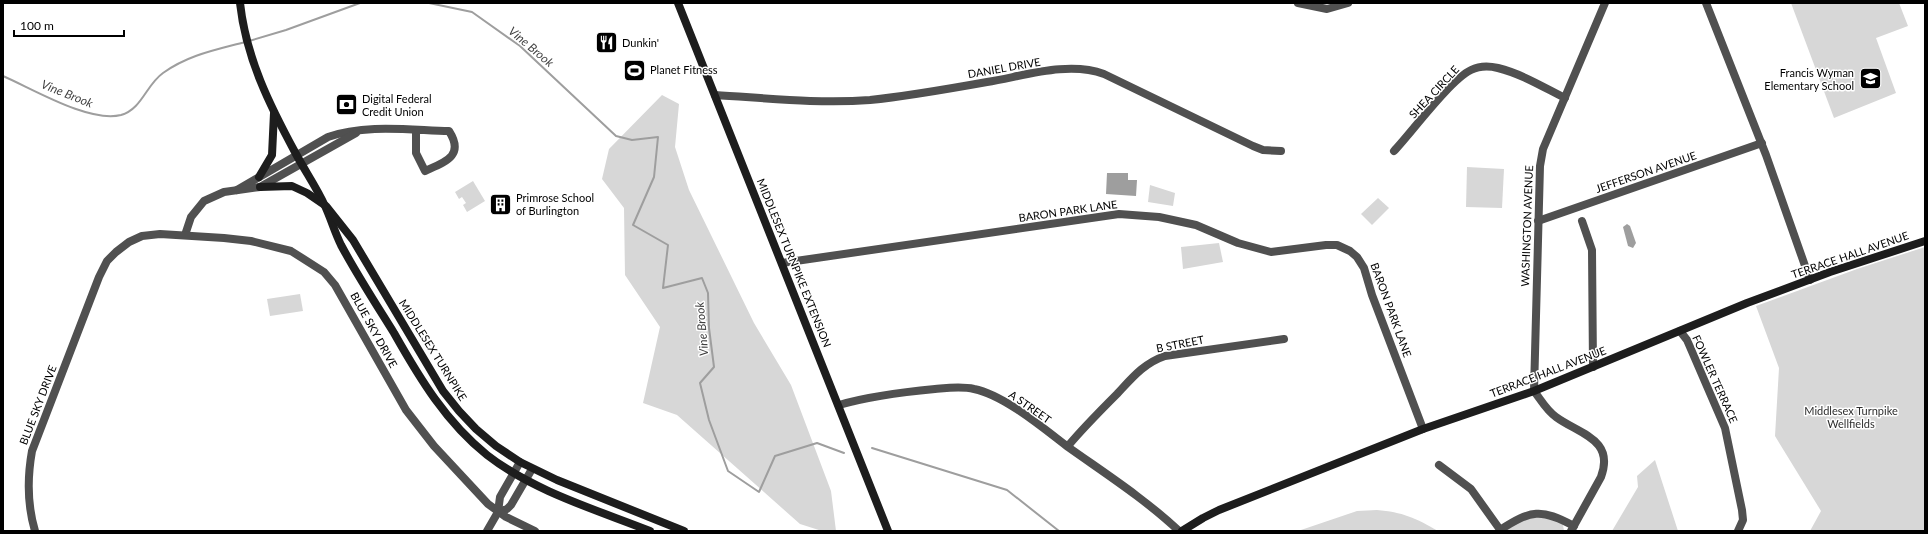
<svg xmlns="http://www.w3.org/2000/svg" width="1928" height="534" viewBox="0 0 1928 534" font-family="Lato,sans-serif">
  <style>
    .green { fill: #d7d7d7 }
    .water { fill: #9e9e9e }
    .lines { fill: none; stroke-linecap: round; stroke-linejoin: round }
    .stream { stroke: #9e9e9e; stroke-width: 2 }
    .street { stroke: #505050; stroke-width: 8 }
    .secondary { stroke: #1d1d1d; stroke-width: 8 }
    .labels { text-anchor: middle; stroke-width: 3; stroke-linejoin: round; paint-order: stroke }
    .poi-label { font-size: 11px; fill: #000; stroke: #fff; text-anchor: start }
    .street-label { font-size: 11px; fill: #000; stroke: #fff }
    .park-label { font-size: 11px; fill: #2e2e2e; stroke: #fff }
    .water-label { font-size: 12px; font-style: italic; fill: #3f3f3f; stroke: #fff }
  </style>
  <rect width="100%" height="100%" fill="#fff"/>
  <g class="green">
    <path d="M1791,3h108l9,23 -32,12 20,55 -62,25z"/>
    <path d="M662,95l17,9 -4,43 14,43 65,133 37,62 40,106 5,40h-14l-22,-7 -123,-109 -34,-12 17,-76 -35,-52 -1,-67 -22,-29 7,-30z"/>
    <path d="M1467,167l37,2 -2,39 -36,-1z"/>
    <path d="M473,181l12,20 -18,11 -4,-7 3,-2 -4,-6 -3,2 -4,-7z"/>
    <path d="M1150,185l25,8 -2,13 -25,-4z"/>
    <path d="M1378,198l11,10 -17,17 -11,-11z"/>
    <path d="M1219,243l4,19 -40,7 -2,-22z"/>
    <path d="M1925,247v284h-115l11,-20 -46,-75 4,-68 -23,-62 101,-37z"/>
    <path d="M300,294l3,17 -33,5 -3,-17z"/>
    <path d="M1655,460l23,71h-66l26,-44 -1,-11z"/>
    <path d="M1377,510c25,2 39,8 61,21h-140l59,-20z"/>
    <path d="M1526,516h25l12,9 1,6h-56l-1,-2z"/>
  </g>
  <g class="water">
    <path d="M1107,173h21v7h9l-1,16 -30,-2z"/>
    <path d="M1627,224l3,2 6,17 -3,5 -5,-2 -5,-19z"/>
  </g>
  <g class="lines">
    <g class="stream">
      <path d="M429,3l43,9 48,34 96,90 16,4 26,-3 -4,40 -21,48 35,20 -5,43 39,-10 6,15 1,35 5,39 -14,16 9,37 19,51 31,21 16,-36 42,-13 27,10"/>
      <path d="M249,41l37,-11 74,-27"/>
      <path d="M3,76c30,13 86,47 118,39 21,-6 25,-30 42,-42 25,-18 52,-23 82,-31"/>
      <path d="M872,448l135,42 52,41"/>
    </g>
    <g class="street">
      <path d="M1298,3l29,6 21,-6"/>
      <path d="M1706,3l60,152 44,125"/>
      <path d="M715,95c51,3 104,9 155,5 39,-4 78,-11 117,-18 37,-6 81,-21 117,-8l149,72 10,4 18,1"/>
      <path d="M1394,151c18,-19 56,-71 77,-81 8,-4 19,-4 27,-2 24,6 45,19 67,30"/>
      <path d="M237,190l91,-53c37,-13 81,-7 121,-6 16,25 -4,31 -24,40l-9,-18v-23"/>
      <path d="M1538,221l224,-78"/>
      <path d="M1582,221l10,29 1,117"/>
      <path d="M185,235l6,-18 13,-16 20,-9 36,-5 96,-54"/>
      <path d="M782,263l337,-49 40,3 37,8 42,18 33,9 55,-7h11l13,6 7,6 7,11 8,27 51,134"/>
      <path d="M1680,331l7,9 38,88 17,82 1,10 -5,11"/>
      <path d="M839,405c31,-9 64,-13 96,-16 12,-1 26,-3 39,0 30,6 69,39 94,58 38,27 77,52 111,84"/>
      <path d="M1068,446c15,-18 32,-35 49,-52 15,-16 27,-31 48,-38l119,-17"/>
      <path d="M1439,465l32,24 30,42"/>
      <path d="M498,512l9,-3 4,-4 21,-36"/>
      <path d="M1500,530c31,-20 41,-22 74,-4"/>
      <path d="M35,531c-8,-27 -8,-52 -3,-80l67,-174 8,-16 9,-9 13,-10 13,-6 18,-2 64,4 27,3 40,10 33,21 11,13 71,125 28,36 54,58 18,13 29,14"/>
      <path d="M487,531l11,-19 2,-15 20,-35"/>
      <path d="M1571,531l30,-54c14,-38 -22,-43 -45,-60 -10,-7 -15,-17 -22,-26l6,-225 3,-17 62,-146"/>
    </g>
    <g class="secondary">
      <path d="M240,3c6,55 30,103 56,151 9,17 21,34 29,52 6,13 10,27 16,39 16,30 35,59 53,88 26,46 52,89 93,122 46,36 110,55 163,76"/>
      <path d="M678,3l210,528"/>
      <path d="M259,177l13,-22 2,-42"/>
      <path d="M260,187l32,-1 15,7 19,13 27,34 90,151 16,20 17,18 20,17 24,16 37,18 127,51"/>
      <path d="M1182,531l21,-13 16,-8 204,-81 111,-38 213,-88 83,-31 95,-31"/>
    </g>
  </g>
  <defs>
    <symbol id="restaurant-square" viewBox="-11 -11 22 22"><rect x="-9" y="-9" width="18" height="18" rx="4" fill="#000" stroke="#fff"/><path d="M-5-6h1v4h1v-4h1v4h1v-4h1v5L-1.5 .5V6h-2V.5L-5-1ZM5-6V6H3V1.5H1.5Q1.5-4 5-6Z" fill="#fff"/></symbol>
    <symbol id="stadium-square" viewBox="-11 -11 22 22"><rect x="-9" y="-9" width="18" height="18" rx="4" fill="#000" stroke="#fff"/><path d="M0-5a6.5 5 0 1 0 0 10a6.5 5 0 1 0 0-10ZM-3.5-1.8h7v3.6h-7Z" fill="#fff"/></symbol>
    <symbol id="school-square" viewBox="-11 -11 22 22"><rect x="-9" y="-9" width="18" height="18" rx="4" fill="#000" stroke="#fff"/><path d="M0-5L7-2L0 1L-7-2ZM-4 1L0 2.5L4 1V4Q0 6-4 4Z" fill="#fff"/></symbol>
    <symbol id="bank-square" viewBox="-11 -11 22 22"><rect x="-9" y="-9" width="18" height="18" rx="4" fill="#000" stroke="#fff"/><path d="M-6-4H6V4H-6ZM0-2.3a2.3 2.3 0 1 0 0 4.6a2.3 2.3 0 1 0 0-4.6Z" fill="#fff"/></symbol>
    <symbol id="building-square" viewBox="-11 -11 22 22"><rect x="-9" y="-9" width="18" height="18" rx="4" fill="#000" stroke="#fff"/><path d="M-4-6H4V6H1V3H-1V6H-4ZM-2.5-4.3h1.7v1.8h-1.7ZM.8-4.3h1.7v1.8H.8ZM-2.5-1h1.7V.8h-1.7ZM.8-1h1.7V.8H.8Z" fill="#fff"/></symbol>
  </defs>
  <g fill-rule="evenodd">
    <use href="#restaurant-square" x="594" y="30" width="25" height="25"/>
    <use href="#stadium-square" x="622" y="58" width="25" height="25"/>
    <use href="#school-square" x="1858" y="66" width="25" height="25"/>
    <use href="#bank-square" x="334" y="92" width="25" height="25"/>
    <use href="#building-square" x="488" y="192" width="25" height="25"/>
  </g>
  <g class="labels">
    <g class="poi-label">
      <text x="622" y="47">Dunkin'</text>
      <text x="650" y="74">Planet Fitness</text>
      <text x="1854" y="77" text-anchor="end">Francis Wyman<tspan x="1854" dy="13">Elementary School</tspan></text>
      <text x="362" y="103">Digital Federal<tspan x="362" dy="13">Credit Union</tspan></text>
      <text x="516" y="202">Primrose School<tspan x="516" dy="13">of Burlington</tspan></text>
    </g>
    <g class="street-label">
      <text transform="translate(1004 68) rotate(-10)" y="4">DANIEL DRIVE</text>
      <text transform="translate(1434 92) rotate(-47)" y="4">SHEA CIRCLE</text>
      <text transform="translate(1646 172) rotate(-19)" y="4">JEFFERSON AVENUE</text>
      <text transform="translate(1068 211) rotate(-8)" y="4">BARON PARK LANE</text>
      <text transform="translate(1527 226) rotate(-88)" y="4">WASHINGTON AVENUE</text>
      <text transform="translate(1850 255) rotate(-19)" y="4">TERRACE HALL AVENUE</text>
      <text transform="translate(794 263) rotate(68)" y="4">MIDDLESEX TURNPIKE EXTENSION</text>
      <text transform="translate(1391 310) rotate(70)" y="4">BARON PARK LANE</text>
      <text transform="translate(374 330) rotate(61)" y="4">BLUE SKY DRIVE</text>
      <text transform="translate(1180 344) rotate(-11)" y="4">B STREET</text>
      <text transform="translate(433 350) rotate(58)" y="4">MIDDLESEX TURNPIKE</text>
      <text transform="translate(1548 372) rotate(-21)" y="4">TERRACE HALL AVENUE</text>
      <text transform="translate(1715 379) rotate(66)" y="4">FOWLER TERRACE</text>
      <text transform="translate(38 405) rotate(-69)" y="4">BLUE SKY DRIVE</text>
      <text transform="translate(1030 407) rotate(35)" y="4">A STREET</text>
    </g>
    <g class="park-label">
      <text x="1851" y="415">Middlesex Turnpike<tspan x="1851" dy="13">Wellfields</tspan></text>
    </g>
    <g class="water-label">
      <text transform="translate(531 47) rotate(40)" y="4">Vine Brook</text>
      <text transform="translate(67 94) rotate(22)" y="4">Vine Brook</text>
      <text transform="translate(702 329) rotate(-95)" y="4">Vine Brook</text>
    </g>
  </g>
  <rect width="1928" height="534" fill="none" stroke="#000000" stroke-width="8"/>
  <path d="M14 30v6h110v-6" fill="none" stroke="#000000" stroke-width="2"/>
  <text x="20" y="30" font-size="12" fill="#000000" stroke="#ffffff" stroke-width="3" paint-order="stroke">100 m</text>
</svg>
